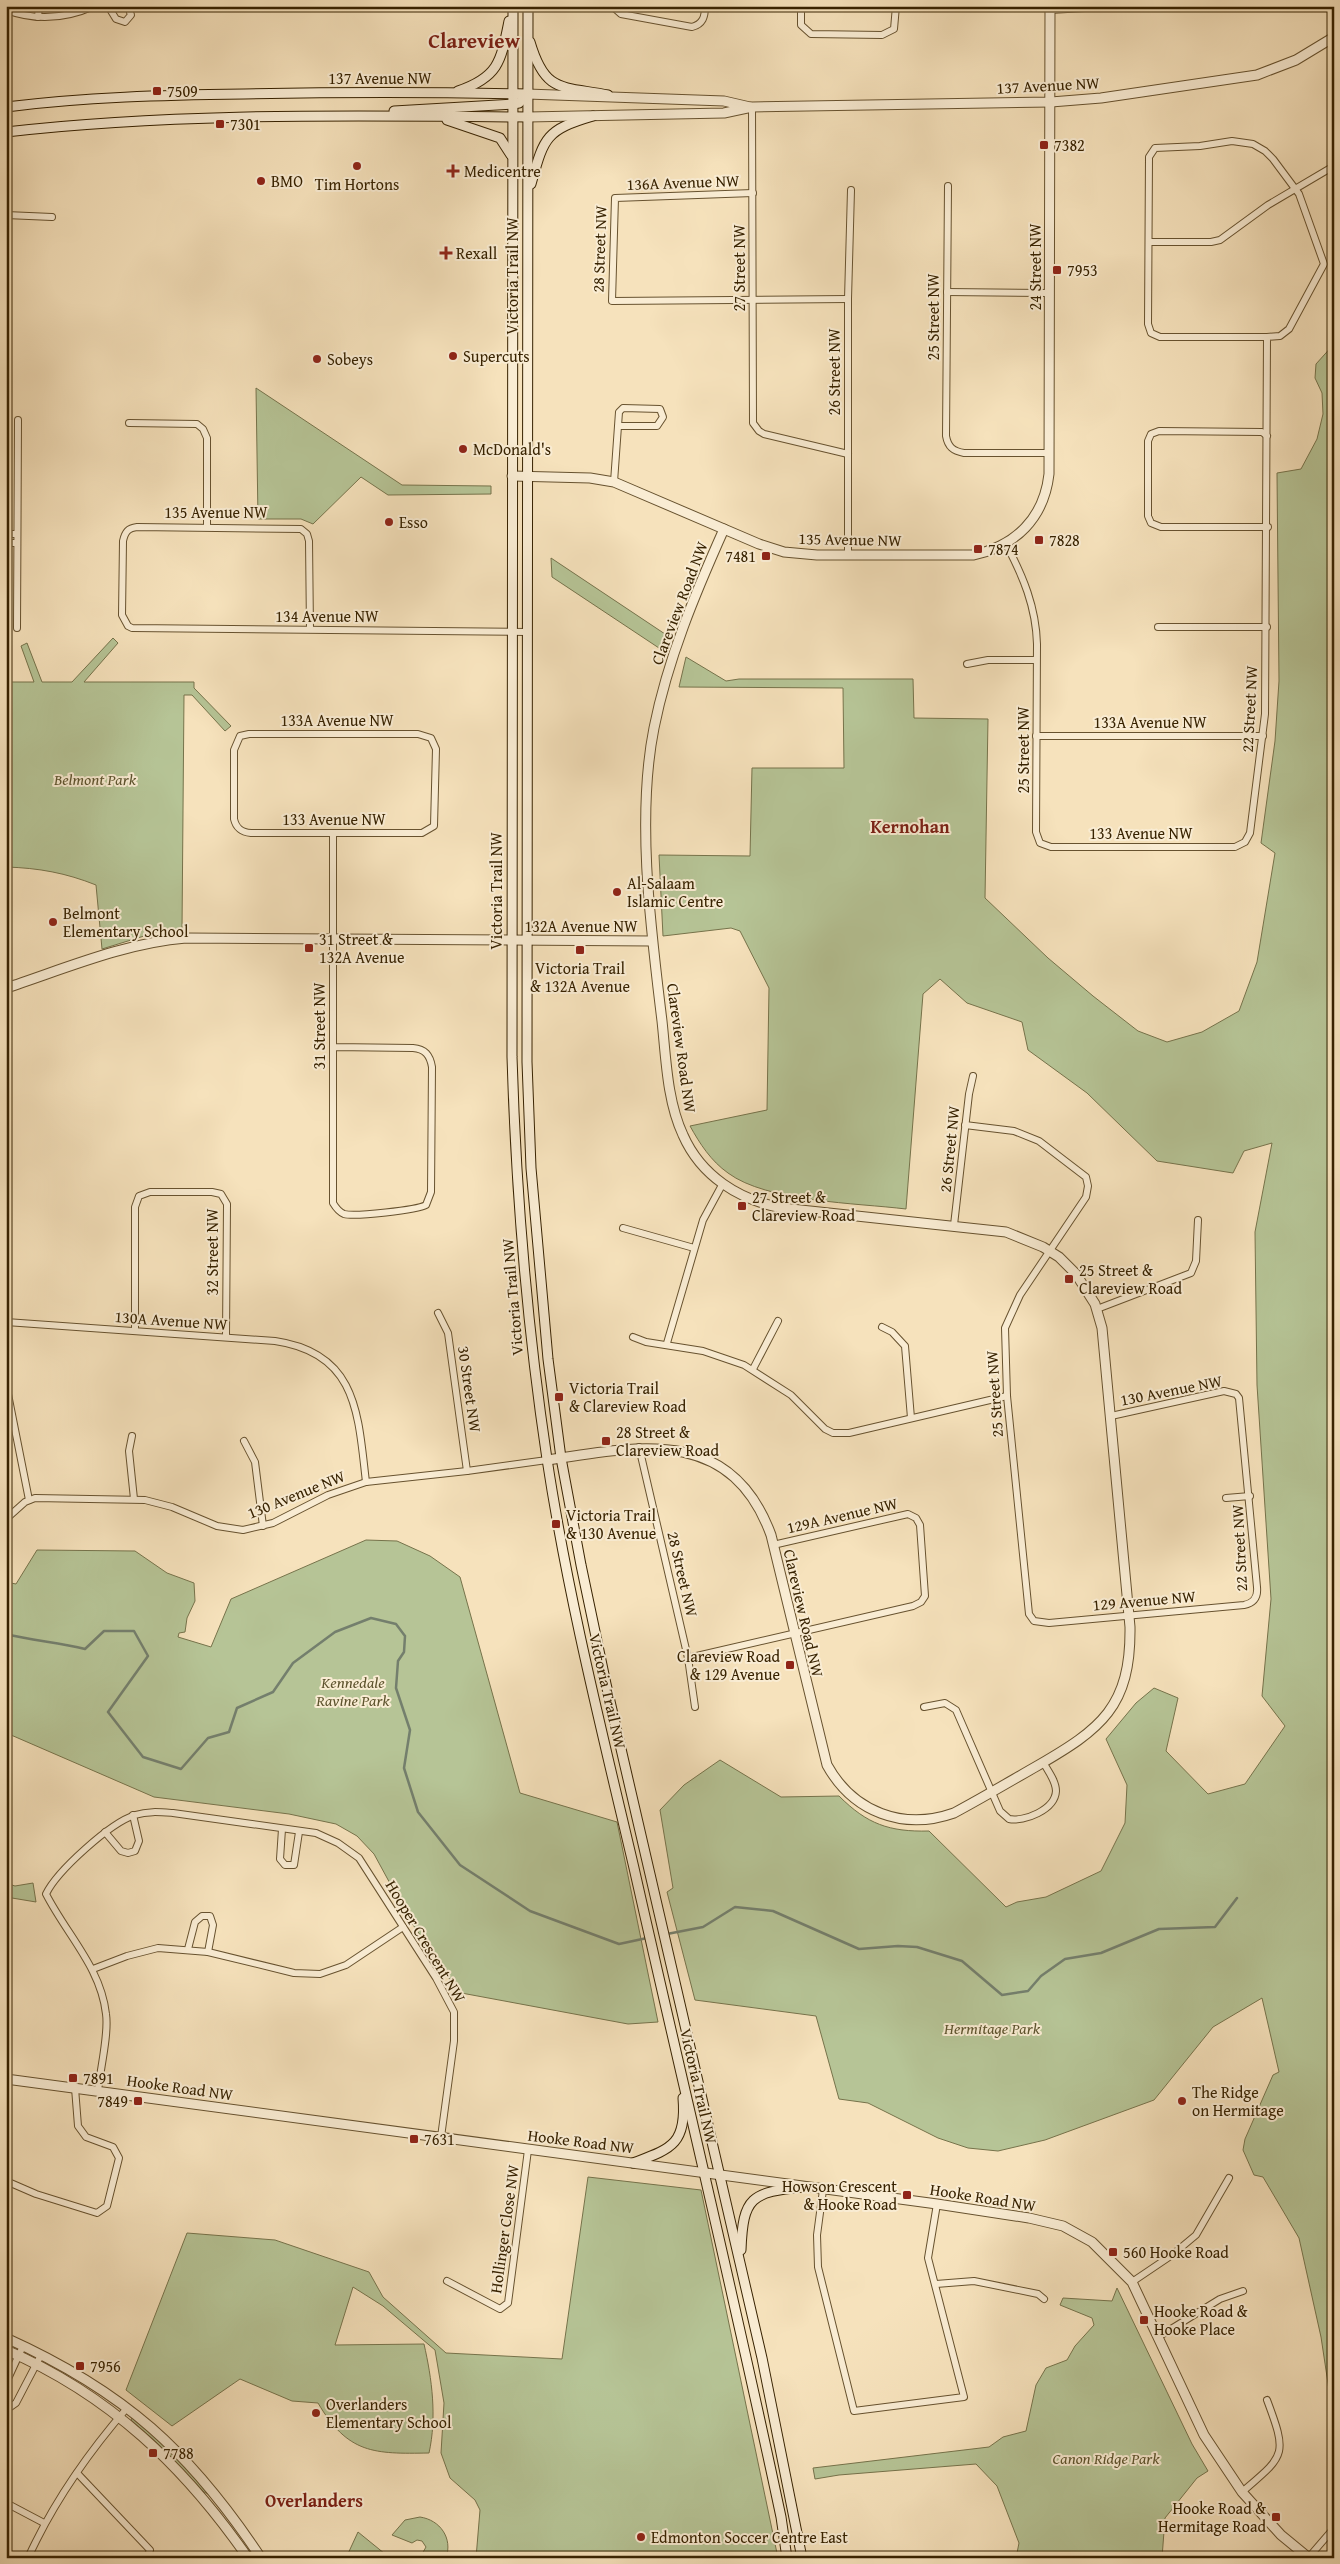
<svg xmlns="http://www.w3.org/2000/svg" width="1340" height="2564" viewBox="0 0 1340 2564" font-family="'Gentium Book Plus',serif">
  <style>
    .green { fill: #b6c496; stroke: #76734b }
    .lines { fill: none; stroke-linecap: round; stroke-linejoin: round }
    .stream { stroke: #747f6d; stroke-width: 2.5 }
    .minor-casing { stroke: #67522f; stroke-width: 8 }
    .tertiary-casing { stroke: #67522f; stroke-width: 11 }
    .secondary-casing { stroke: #372200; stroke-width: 11 }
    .minor { stroke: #f9ecd3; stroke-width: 6 }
    .tertiary { stroke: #f9ecd3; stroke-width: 9 }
    .secondary { stroke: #f9ecd3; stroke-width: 9 }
    .poi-dot { fill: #8f2418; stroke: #f9ecd3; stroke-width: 2 }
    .labels { text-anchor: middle; stroke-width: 4; stroke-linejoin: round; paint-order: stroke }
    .street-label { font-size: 16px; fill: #372200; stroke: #f9ecd3 }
    .poi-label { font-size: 16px; fill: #372200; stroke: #f9ecd3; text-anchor: start }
    .park-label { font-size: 16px; font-style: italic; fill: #5d532d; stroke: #f9ecd3 }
    .neighbourhood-label { font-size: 18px; font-weight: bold; fill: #7a1f14; stroke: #f9ecd3 }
    .district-label { font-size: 21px; font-weight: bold; fill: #7a1f14; stroke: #f9ecd3 }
  </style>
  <rect width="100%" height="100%" fill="#f6e2bc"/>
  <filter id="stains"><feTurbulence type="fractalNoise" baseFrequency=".004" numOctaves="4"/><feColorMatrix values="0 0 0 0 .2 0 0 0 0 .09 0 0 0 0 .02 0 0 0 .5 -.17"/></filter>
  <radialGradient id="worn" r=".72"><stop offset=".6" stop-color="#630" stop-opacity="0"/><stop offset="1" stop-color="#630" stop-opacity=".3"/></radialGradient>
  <g class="green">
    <path d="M1334,344v2079l-13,-86 -22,-99 -36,-61 -9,-2 -11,-25 2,-11 28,-64 6,-3 -17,-74 -49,29 -59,73 -109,40 -47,11 -30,-3 -30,-10 -70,-35 -29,-4 -23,-83 -121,-16 -28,-108 6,-4 -13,-78 24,-25 36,-25 61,37 58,-1c28,28 50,36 90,35l77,76 11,-5 29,-5 55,-26 24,-48 2,-38 -21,-46 30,-36 18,-15 24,10 -12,53 42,43 37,-10 40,-58 -23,-30 9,-97 -14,-214 -2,-153 17,-89 -28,8 -11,22 -76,-12 -70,-68 -59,-43 -6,-28 -55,-19 -27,-24 -17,15 -17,215c-49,-6 -139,-7 -178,-36 -17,-12 -28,-29 -38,-47l77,-16 2,-122 -29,-57 -9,-3 -68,8 -4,-81 91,1 2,-88h92l-1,-80 -164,-1 7,-30 40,24 13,-2h174l1,39 74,1 -3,179 63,60 45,38 45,35 29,11 35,-10 37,-21 18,-49 18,-109 -14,-10 14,-102 4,-60 -2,-208 24,-4 16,-30 6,-25 -1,-21 -7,-15 1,-14z"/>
    <path d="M256,388l146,97 89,1v8l-103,1 -27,-18 -48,47 -12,-5h-43z"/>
    <path d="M551,558l117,78 -3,16 -113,-75z"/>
    <path d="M113,638l5,5 -34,39h110v6l37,38 -6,5 -33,-36h-8l-2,234 -25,3 -55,17 -6,-64c-30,-12 -57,-17 -90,-18v-185h28l-13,-36 6,-3 15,39h30z"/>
    <path d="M366,1540l31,1 33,15 30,21 60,216 97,29 41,200 -30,2 -172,-32 -10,-20 -35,-50 -37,-68 -17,-18 -21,-12 -47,-10 -135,-17 -143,-62 -5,3v-156l10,2 21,-34 98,1 32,22 27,10 1,18 -8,17 -2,14 -6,1 -1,4 33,10 20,-48z"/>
    <path d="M6,1883l9,3 18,-3 3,19 -30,-5z"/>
    <path d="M588,2177l113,13 77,368h-302l4,-48 -5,-10 -25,-22 -9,-25 3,-50 -9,-53 -52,-44 -30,-19 -18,58 89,-1c8,35 13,73 5,109 -55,1 -81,1 -111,-50l-26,-2 -52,-22 -68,47 -46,-36 61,-157 88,7 94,32 14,25 63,56 116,6z"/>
    <path d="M1117,2288l75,156 16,27 -11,7 -32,40 -3,40h-146l3,-15 -22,-57 -21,-22 -137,11 -24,4 -2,-11 176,-21 14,-10 23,-6 10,-46 10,-17 21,-8 8,-14 19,-21 -2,-7 -32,-13 3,-7 49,3z"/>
    <path d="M132,2418l6,3 52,48 20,26 -6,-3 -48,-50 -25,-22z"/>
    <path d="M420,2517c20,3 33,21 26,41h-22l-2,-4 4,-7 -4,-6 -5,-1 -5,3 -20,-8 13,-15z"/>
    <path d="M358,2532l32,26h-44z"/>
  </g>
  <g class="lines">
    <g class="stream">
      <path d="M6,1634c27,7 53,8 79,15l19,-18h30l14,25 -40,56 35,45 38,12 27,-31 21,-6 8,-24 36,-16 20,-29 42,-31 36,-14 25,6 9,12 -1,16 -6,9 -2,27 14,42 -6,38 14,44 42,53 70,46 89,33 28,-6"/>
      <path d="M667,1934l36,-7 32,-20 38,4 86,38 39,-3 19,1 45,14 40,34 26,-4 13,-15 24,-17 36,-6 58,-24 56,-2 22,-29"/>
    </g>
    <defs>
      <g id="minor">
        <path d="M108,6l8,13 9,3 6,-7 -3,-9"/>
        <path d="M612,6l9,8 71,13c11,-3 13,-10 13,-21"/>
        <path d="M801,6v19l10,9 71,1 12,-6 2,-23"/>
        <path d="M6,10c30,11 59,9 88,-4"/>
        <path d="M1050,10l69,-4"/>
        <path d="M38,17l1,-11"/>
        <path d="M752,107l1,316 6,8 5,3 84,20"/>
        <path d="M948,186l-2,250c2,11 7,15 18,17h86"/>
        <path d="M753,193l-138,5 -3,103 236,-2"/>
        <path d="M6,215l46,2"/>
        <path d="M1149,242h62l9,-2 48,-35 66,-39"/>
        <path d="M947,292l102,1"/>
        <path d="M129,423l68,1 6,5 4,9v89"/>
        <path d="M1267,436l-5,-4 -103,-1 -8,3 -3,7v75l3,7 10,4h107"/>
        <path d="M614,482l5,-70 4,-4 37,1 3,8 -6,9h-39"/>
        <path d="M6,534h11"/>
        <path d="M6,543h11"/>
        <path d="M1006,544c17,32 30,63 31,100l-1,188 4,11 11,4h184l10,-5 5,-9 15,-119 2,-377 13,-1 9,-7 35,-65 -25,-70 -26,-35 -8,-8 -12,-7 -21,-3 -32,5 -45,2 -6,9 -1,167 3,9 9,4h107"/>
        <path d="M848,555v-256l3,-109"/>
        <path d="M1158,627h109"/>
        <path d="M17,628l1,-208"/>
        <path d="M310,630l-1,-89 -2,-7 -6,-5 -164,-2c-9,1 -12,5 -14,14l-1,74 6,11 4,2 394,4"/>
        <path d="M967,664l21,-4h48"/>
        <path d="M249,734h169l13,4 5,11 -2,77 -12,7h-171c-10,-1 -15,-5 -17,-14v-69l6,-14z"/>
        <path d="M1036,736h227"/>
        <path d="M333,1047l80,1c12,1 17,7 19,19l-1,125 -5,13c-9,5 -71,12 -82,9 -5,-2 -8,-6 -11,-11v-370"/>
        <path d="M965,1125l49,6 25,10 47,36 2,9 -2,11 -66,98 -15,33 2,68 22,218 5,7 15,2 195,-18c10,-2 14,-8 13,-18l-18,-189 -3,-4 -12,-3 -113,25"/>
        <path d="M954,1225l15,-131 4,-18"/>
        <path d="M623,1228l71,20"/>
        <path d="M1097,1309l94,-36 5,-12 2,-41"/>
        <path d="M438,1313l10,20 19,138"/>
        <path d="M6,1322l269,19c83,12 83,74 91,141"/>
        <path d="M882,1327l10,5 13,14 6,72"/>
        <path d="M135,1331v-124l4,-11 11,-4h62l9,2 6,10 -1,133"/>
        <path d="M633,1337l13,5 57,9 41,14 47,30 34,34 8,4h16l158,-37"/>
        <path d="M667,1343l36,-123 19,-35"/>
        <path d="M753,1369l25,-48"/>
        <path d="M6,1384l23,116"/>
        <path d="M132,1436l-3,15 5,48"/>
        <path d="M244,1441l11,21 8,64"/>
        <path d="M639,1447l49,211 7,49"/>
        <path d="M1226,1498l24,-2"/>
        <path d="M6,1519l19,-17 10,-4 110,2 27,7 45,19 26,4 30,-7 55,-28 38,-13 101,-11 80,-11"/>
        <path d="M688,1658l225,-52 8,-4 4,-6 -5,-71 -4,-7 -8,-4 -135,31"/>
        <path d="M924,1707l21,-4 11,7 44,101 9,8c15,3 46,-9 47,-28 0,-10 -8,-20 -13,-29"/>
        <path d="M282,1829l-2,30 5,6h9l5,-33"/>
        <path d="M105,1832l16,19 7,2 7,-2 4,-10 -6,-26"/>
        <path d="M188,1949l7,-27 7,-6h8l3,9 -5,27"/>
        <path d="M93,1969l34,-13 31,-8 50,4 86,21 26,1 26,-9 57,-38"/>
        <path d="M98,2091c2,-21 11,-57 8,-77 -5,-46 -39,-79 -60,-120 11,-23 64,-71 89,-79 13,-4 24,-3 38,-2l143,20 22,10 21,15 77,120 18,34v29l-13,96"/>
        <path d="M6,2181l30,13 61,19 10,-7 12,-48 -6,-11 -27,-10 -8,-11 -3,-38"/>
        <path d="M823,2190l-6,45 1,32 36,144 110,-14 -36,-139 9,-54"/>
        <path d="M447,2281l53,28 8,-6 20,-153"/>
        <path d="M1132,2282l40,-27 24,-20 33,-57"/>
        <path d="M936,2284l38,-3 64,13 6,5"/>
        <path d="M1158,2337l62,-38 23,-8"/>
        <path d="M6,2383l17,-37"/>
        <path d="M6,2410l10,-7 25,-48"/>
        <path d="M77,2473l73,77 -3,8"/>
        <path d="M1242,2492c43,-37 46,-36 25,-92"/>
        <path d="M8,2504l36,19"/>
        <path d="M1309,2557l25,-29"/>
        <path d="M28,2558c25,-55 60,-105 99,-150"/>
      </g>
      <g id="tertiary">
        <path d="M527,94l197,7 26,6"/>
        <path d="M528,117l196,-4 28,-6 299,-5 50,-4 156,-23 39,-15 38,-23"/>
        <path d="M512,476l78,2 24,4 145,62 25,8 33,3h156c43,-9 71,-37 76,-81l1,-468"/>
        <path d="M6,988c58,-19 118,-45 180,-50l466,3"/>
        <path d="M547,1460c92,-14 184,-34 224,75l56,230c26,47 76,66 127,48 28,-15 55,-31 83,-47 64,-37 94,-59 93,-139l-28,-299 -7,-24 -19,-30 -17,-17 -16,-10 -37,-15 -224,-24c-43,-8 -81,-32 -99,-73 -16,-34 -17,-77 -21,-114 -11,-91 -26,-203 -8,-293 14,-70 41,-134 70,-199"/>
        <path d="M6,2079l931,125 92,14 34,8 29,16 40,40 72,153 38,57 39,43 28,23"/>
        <path d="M6,2338c118,53 184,113 255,220"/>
        <path d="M6,2350c104,45 178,116 242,208"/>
      </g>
      <g id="secondary">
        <path d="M513,6l-1,1051c4,135 15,269 35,402 21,138 55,273 87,409 49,217 101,432 147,649l6,41"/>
        <path d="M528,6l-1,1056 4,106 17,191 13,99 20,107 25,119 156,674 40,200"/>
        <path d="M530,42c15,51 31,44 78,53"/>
        <path d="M458,91c41,-14 43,-30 51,-70"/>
        <path d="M6,107c79,-10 159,-12 238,-13 94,-2 189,-2 283,0"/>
        <path d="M394,111l119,-7 6,-1 8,-9"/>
        <path d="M447,120l53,18 11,17"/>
        <path d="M6,132c173,-20 348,-16 522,-15"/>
        <path d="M531,184c13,-46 14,-54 62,-68"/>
        <path d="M633,2163c37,-14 54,-18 50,-65"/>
        <path d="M741,2250c2,-53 10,-58 63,-63"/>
      </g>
    </defs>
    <use href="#minor" class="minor-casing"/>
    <use href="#tertiary" class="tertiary-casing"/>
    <use href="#secondary" class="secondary-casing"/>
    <use href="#minor" class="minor"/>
    <use href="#tertiary" class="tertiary"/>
    <use href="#secondary" class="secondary"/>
  </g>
  <g class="poi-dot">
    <rect x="152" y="86" width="10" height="10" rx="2.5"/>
    <rect x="215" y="119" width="10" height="10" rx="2.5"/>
    <rect x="1039" y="140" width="10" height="10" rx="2.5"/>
    <circle cx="357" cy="166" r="5"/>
    <path d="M450.5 163.5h5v5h5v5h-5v5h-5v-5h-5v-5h5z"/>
    <circle cx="261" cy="181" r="5"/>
    <path d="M443.5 245.5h5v5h5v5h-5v5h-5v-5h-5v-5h5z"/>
    <rect x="1052" y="265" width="10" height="10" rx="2.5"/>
    <circle cx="453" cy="356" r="5"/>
    <circle cx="317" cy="359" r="5"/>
    <circle cx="463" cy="449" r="5"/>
    <circle cx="389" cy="522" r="5"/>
    <rect x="1034" y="535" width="10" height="10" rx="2.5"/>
    <rect x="973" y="544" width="10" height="10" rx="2.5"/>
    <rect x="761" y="551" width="10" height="10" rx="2.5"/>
    <circle cx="617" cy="892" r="5"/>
    <circle cx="53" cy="922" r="5"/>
    <rect x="304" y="943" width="10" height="10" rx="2.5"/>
    <rect x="575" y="945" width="10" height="10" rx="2.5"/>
    <rect x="737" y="1201" width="10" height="10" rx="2.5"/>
    <rect x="1064" y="1274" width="10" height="10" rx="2.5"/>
    <rect x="554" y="1392" width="10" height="10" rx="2.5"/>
    <rect x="601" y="1436" width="10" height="10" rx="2.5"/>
    <rect x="551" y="1519" width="10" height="10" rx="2.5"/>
    <rect x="785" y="1660" width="10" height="10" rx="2.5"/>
    <rect x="68" y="2073" width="10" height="10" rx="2.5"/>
    <rect x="133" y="2096" width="10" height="10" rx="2.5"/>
    <circle cx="1182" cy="2101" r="5"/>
    <rect x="409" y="2134" width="10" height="10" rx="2.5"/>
    <rect x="902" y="2190" width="10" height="10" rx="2.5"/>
    <rect x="1108" y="2247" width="10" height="10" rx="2.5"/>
    <rect x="1139" y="2315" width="10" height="10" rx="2.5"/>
    <rect x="75" y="2361" width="10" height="10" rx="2.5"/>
    <circle cx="316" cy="2413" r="5"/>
    <rect x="148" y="2448" width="10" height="10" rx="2.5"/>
    <rect x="1271" y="2512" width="10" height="10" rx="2.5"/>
    <circle cx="641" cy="2537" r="5"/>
  </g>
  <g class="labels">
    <g class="street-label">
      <text x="380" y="84">137 Avenue NW</text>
      <text transform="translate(1048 85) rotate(-3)" y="6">137 Avenue NW</text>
      <text transform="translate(683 182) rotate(-2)" y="6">136A Avenue NW</text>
      <text transform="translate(599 249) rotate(-88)" y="6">28 Street NW</text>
      <text transform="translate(1035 267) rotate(-90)" y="6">24 Street NW</text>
      <text transform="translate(739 268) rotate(-90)" y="6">27 Street NW</text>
      <text transform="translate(512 276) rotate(-90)" y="6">Victoria Trail NW</text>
      <text transform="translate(933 317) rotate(-90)" y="6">25 Street NW</text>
      <text transform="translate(834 372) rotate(-90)" y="6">26 Street NW</text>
      <text x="216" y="518">135 Avenue NW</text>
      <text transform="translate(850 539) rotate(1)" y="6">135 Avenue NW</text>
      <text transform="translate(679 603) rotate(-69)" y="6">Clareview Road NW</text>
      <text x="327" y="622">134 Avenue NW</text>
      <text transform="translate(1249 709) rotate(-87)" y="6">22 Street NW</text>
      <text x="337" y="726">133A Avenue NW</text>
      <text x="1150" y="728">133A Avenue NW</text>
      <text transform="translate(1023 750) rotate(-90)" y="6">25 Street NW</text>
      <text x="334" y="825">133 Avenue NW</text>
      <text x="1141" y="839">133 Avenue NW</text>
      <text transform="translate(496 891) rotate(-90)" y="6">Victoria Trail NW</text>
      <text x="581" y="932">132A Avenue NW</text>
      <text transform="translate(319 1026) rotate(-90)" y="6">31 Street NW</text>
      <text transform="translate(682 1048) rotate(82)" y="6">Clareview Road NW</text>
      <text transform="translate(949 1149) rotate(-84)" y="6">26 Street NW</text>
      <text transform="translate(212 1252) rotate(-90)" y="6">32 Street NW</text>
      <text transform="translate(512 1297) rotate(-95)" y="6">Victoria Trail NW</text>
      <text transform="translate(171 1320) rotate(4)" y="6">130A Avenue NW</text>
      <text transform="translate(470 1389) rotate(82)" y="6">30 Street NW</text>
      <text transform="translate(1171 1390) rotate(-11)" y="6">130 Avenue NW</text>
      <text transform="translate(994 1394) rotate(-94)" y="6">25 Street NW</text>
      <text transform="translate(296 1494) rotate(-22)" y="6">130 Avenue NW</text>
      <text transform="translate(842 1515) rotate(-13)" y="6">129A Avenue NW</text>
      <text transform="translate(1239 1548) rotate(-93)" y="6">22 Street NW</text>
      <text transform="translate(683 1574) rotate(77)" y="6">28 Street NW</text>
      <text transform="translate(1144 1600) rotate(-5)" y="6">129 Avenue NW</text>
      <text transform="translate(804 1613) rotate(77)" y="6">Clareview Road NW</text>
      <text transform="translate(608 1691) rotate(77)" y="6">Victoria Trail NW</text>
      <text transform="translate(426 1941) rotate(59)" y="6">Hooper Crescent NW</text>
      <text transform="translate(699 2086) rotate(77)" y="6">Victoria Trail NW</text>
      <text transform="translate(180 2087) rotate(8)" y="6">Hooke Road NW</text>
      <text transform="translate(581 2141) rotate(7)" y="6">Hooke Road NW</text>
      <text transform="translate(983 2197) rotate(9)" y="6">Hooke Road NW</text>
      <text transform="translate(504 2229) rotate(-82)" y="6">Hollinger Close NW</text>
    </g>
    <g class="poi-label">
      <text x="167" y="97">7509</text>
      <text x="230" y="130">7301</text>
      <text x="1054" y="151">7382</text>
      <text x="464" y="177">Medicentre</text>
      <text x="271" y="187">BMO</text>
      <text x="357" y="190" text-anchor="middle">Tim Hortons</text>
      <text x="456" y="259">Rexall</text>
      <text x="1067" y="276">7953</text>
      <text x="463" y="362">Supercuts</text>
      <text x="327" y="365">Sobeys</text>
      <text x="473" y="455">McDonald's</text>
      <text x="399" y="528">Esso</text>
      <text x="1049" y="546">7828</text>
      <text x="988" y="555">7874</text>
      <text x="756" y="562" text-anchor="end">7481</text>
      <text x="627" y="889">Al-Salaam<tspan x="627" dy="18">Islamic Centre</tspan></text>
      <text x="63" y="919">Belmont<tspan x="63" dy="18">Elementary School</tspan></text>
      <text x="319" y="945">31 Street &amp;<tspan x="319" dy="18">132A Avenue</tspan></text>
      <text x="580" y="974" text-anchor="middle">Victoria Trail<tspan x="580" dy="18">&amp; 132A Avenue</tspan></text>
      <text x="752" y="1203">27 Street &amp;<tspan x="752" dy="18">Clareview Road</tspan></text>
      <text x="1079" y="1276">25 Street &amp;<tspan x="1079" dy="18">Clareview Road</tspan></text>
      <text x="569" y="1394">Victoria Trail<tspan x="569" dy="18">&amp; Clareview Road</tspan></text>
      <text x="616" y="1438">28 Street &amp;<tspan x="616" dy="18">Clareview Road</tspan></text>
      <text x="566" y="1521">Victoria Trail<tspan x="566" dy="18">&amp; 130 Avenue</tspan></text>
      <text x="780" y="1662" text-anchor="end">Clareview Road<tspan x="780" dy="18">&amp; 129 Avenue</tspan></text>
      <text x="83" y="2084">7891</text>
      <text x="1192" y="2098">The Ridge<tspan x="1192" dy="18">on Hermitage</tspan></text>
      <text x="128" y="2107" text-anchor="end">7849</text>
      <text x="424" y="2145">7631</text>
      <text x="897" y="2192" text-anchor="end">Howson Crescent<tspan x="897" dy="18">&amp; Hooke Road</tspan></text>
      <text x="1123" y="2258">560 Hooke Road</text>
      <text x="1154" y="2317">Hooke Road &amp;<tspan x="1154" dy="18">Hooke Place</tspan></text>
      <text x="90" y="2372">7956</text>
      <text x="326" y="2410">Overlanders<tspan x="326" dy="18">Elementary School</tspan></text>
      <text x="163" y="2459">7788</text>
      <text x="1266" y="2514" text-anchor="end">Hooke Road &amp;<tspan x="1266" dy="18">Hermitage Road</tspan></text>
      <text x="651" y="2543">Edmonton Soccer Centre East</text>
    </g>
    <g class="park-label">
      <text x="95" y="785">Belmont Park</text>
      <text x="353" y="1688">Kennedale<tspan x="353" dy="18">Ravine Park</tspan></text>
      <text x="992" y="2034">Hermitage Park</text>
      <text x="1106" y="2464">Canon Ridge Park</text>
    </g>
    <g class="neighbourhood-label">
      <text x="910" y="833">Kernohan</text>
      <text x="314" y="2507">Overlanders</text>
    </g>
    <g class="district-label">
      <text x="474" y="48">Clareview</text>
    </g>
  </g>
  <rect width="1340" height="2564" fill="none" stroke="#f6e2bc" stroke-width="25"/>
  <rect x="8" y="8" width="1325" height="2549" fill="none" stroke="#372200" stroke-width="2.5"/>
  <rect x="12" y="12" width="1315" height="2539" fill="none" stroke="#372200"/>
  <rect width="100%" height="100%" filter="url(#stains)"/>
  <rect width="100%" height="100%" fill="url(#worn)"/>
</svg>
